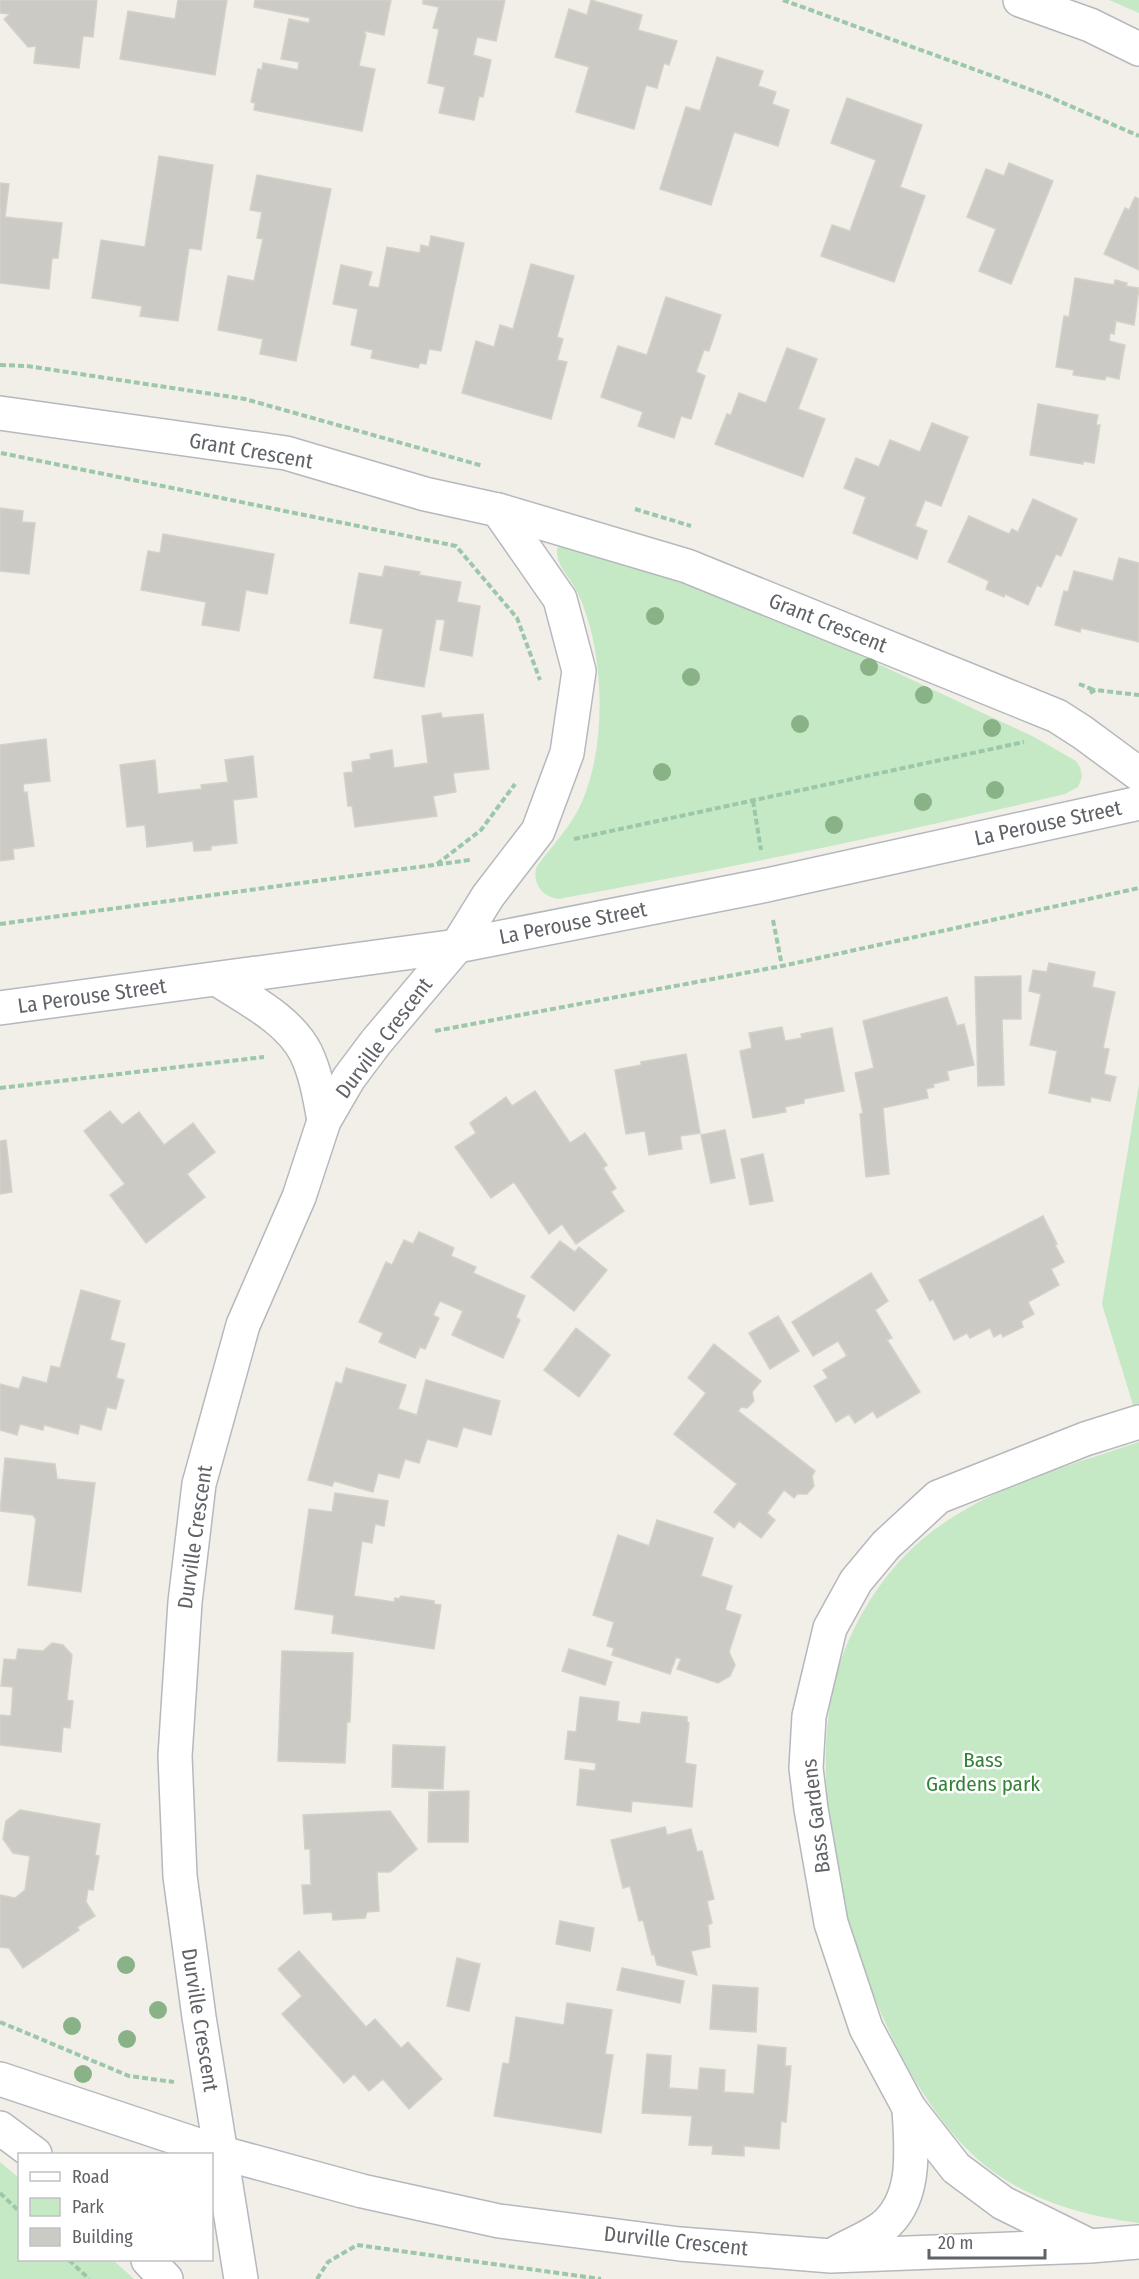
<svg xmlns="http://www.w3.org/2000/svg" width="1139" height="2279" viewBox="0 0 1139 2279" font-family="'Fira Sans Condensed',sans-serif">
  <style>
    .park { fill: #c5e8c5 }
    .building { fill: #cccac5; stroke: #d6d1c6; stroke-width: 1.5 }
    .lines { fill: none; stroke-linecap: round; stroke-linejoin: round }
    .minor-casing { stroke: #b5b8bc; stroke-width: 36 }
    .path { stroke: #9cc7a9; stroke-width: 4; stroke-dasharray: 6 3; stroke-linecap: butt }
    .minor { stroke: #fff; stroke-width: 33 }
    .tree { fill: #89b387 }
    .labels { text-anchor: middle; stroke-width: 5; stroke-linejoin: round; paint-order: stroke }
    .street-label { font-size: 21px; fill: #5f6368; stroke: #fff }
    .park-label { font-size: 21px; fill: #348238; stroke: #fff }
  </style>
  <rect width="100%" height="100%" fill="#f1efe8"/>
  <g class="park">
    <path d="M1109,0h30v13z"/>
    <path d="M560,545l106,31 66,26 112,46 190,89 42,24 4,6 2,10 -4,10 -13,7c-168,40 -337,74 -507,105 -16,-3 -25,-14 -22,-31 13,-19 30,-36 41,-56 28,-52 28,-137 11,-192 -4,-12 -8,-24 -14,-34 -7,-12 -18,-22 -17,-37z"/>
    <path d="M1139,1084v322l-5,2 -32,-104z"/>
    <path d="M1139,1442v781c-64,-8 -128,-28 -174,-76 -94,-97 -159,-315 -134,-448 8,-47 31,-93 61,-129 62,-75 159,-98 247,-128z"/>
    <path d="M0,2162l19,16 1,82h93l21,19h-134z"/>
  </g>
  <g class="building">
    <path d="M0,0h97l-4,37 -10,-1 -4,32 -45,-5 2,-17 -8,1 -24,-28 6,-5 -10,-1z"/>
    <path d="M178,0h49l-12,75 -95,-16 8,-48 47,8z"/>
    <path d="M255,0h136l-7,35 -19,-4 -1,3h2l-7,32 16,3 -13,62 -108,-21 1,-7 -4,-1 7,-33 4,1 1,-7 35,7 1,-8 -18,-3 8,-40 20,4 1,-5 -56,-11z"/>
    <path d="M423,0h82l-9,41 -19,-4 -4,18 18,5 -8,37 -4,-1 -5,24 -35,-7 6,-26 -17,-4 11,-54 -6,-1 6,-21 -16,-3z"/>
    <path d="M591,0l51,15 -4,15 39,11 -8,24 -5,-2 -7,25 -11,-3 -12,44 -58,-17 13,-45 -34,-10 14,-48 18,6z"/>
    <path d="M717,57l46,14 -5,15 18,6 -4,12 17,6 -11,36 -44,-14 -23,73 -51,-16 26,-82 14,4z"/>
    <path d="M847,98l75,27 -22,62 25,9 -31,86 -73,-26 11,-31 18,6 26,-71 -45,-17z"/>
    <path d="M159,156l54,9 -12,85 -12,-2 -11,73 -38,-5 2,-10 -50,-8 9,-58 44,7z"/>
    <path d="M1009,163l44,18 -42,103 -32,-13 17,-42 -29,-12 19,-48 18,7z"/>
    <path d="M257,175l74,14 -35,172 -36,-7 3,-15 -45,-9 10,-54 26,5 9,-42 -6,-1 5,-26 -12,-2z"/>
    <path d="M0,183l9,1 -4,33 57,6 -4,35h-6l-3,31 -49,-6z"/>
    <path d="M1135,197l4,2v71l-35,-16 21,-46 4,2z"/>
    <path d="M431,236l33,7 -23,108 -12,-2 -3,15 -6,-1 -2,5 -47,-10 2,-8 -22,-5 7,-36 -25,-5 8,-39 31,7 -4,14 11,2 8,-41 33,6 1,-8 8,2z"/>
    <path d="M531,264l43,12 -17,61 6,2 -6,21 10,2 -16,57 -89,-26 14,-52 18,6 6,-22 13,4z"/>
    <path d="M1075,278l39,7 1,-5 12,3 -1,3 13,2 -5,37 -18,-4 -2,13 -4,-1 -1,8 16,4 -6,34 -13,-3 -1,4 -32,-5 1,-5 -18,-3 8,-51 5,1z"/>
    <path d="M666,297l55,18 -12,36 -5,-1 -8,22 9,4 -14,43 -10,-3 -7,22 -36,-12 5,-14 -42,-15 17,-51 29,9z"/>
    <path d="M787,348l30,11 -19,50 27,10 -22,58 -88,-33 12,-30 4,1 8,-22 27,10z"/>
    <path d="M1038,404l60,11 -2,10h4l-6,38 -11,-2v3l-53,-9z"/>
    <path d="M932,423l36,14 -27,69 -16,-6 -10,26 12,5 -10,28 -64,-26 13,-36 -22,-9 12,-30 23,9 11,-27 30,12z"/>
    <path d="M1033,499l44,20 -16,37 -5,-2 -15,33 -4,-2 -9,20 -23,-11 -1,3 -18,-8 3,-8 -41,-19 21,-46 40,18 3,-5 6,3z"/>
    <path d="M0,508l23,3 -1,11 13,1 -6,51 -29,-3z"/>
    <path d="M163,534l111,20 -7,40 -21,-4 -7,41 -37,-6 4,-23 -65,-12 7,-39 12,2z"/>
    <path d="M1119,558l20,5v79l-58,-14 -1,4 -25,-7 9,-34 4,1 6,-21 39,10z"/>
    <path d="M385,566l35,6 -1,3 42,7 -4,20 23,4 -8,50 -32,-6 5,-30 -9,-1 -12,68 -50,-9 9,-49 -33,-6 9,-50 23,4z"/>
    <path d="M441,713l1,5 41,-4 6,55 -36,4 3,19 -23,4 4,20 -82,11 -3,-21h-4l-4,-33 9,-1 -1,-10 19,-3 -1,-5 22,-4 2,18 34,-5 -6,-47z"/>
    <path d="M46,739l4,42 -27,3 1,9 3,-1 7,54 -21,3 1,10 -14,2v-116z"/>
    <path d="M253,756l4,41 -24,3 4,43 -26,3v4l-17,1 -1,-10 -46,6 -2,-22 -18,2 -7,-62 35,-5 3,34 44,-5 -1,-4 27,-3 -3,-22z"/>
    <path d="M1049,963l46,9 -3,15 23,5 -12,56 6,1 -5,25 12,3 -6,24 -19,-4 -1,5 -41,-9 8,-42 -27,-6 11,-51 -12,-3 4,-21 14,2z"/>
    <path d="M1021,976v43h-19l2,66 -26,1 -3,-109z"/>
    <path d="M947,997l10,29 7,-2 10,41 -27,6 2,9 -16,4 1,3 -8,2 2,9 -45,10 6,66 -23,3 -6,-63 3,-1 -8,-40 19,-5 -11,-47z"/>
    <path d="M782,1027l3,14 17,-3 -1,-4 31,-6 12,63 -40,8v4l-19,4 1,5 -33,6 -13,-67 12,-3 -3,-15z"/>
    <path d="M686,1054l14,79 -20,3 2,13 -33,6 -4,-24 -19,3 -11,-64 26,-5v-3z"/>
    <path d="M535,1091l35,52 15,-10 22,32 -4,3 13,20 -5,4 13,19 -48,33 -14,-20 -13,10 -35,-52 -23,16 -36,-51 21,-14 -6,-10 36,-26 6,9z"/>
    <path d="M110,1111l12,14 17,-13 25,33 29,-22 22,29 -28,22 18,23 -59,46 -36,-48 15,-11 -41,-53z"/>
    <path d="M725,1130l10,48 -24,5 -10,-48z"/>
    <path d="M6,1140l6,52 -12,2v-53z"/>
    <path d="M763,1154l10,47 -23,4 -9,-46z"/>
    <path d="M1043,1216l14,28 -2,1 9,17 -13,7 8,16 -31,17 6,12 -13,7 2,6 -20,10 -2,-4 -7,4 -4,-9 -20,10 -3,-5 -13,7 -21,-41 -3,2 -11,-21z"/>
    <path d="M419,1232l35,16 -3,8 25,11 -3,6 52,23 -9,21 4,3 -17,38 -51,-23 11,-24 -23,-10 -7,14 6,3 -14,31 -5,-2 -5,11 -36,-16 4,-9 -24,-11 27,-60 6,3 12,-25 9,4z"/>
    <path d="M560,1241l15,11 4,-5 28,23 -33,41 -43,-34z"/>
    <path d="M871,1273l17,28 -13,9 17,28 -5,2 33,52 -43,26 -4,-7 -18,12 -6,-9 -13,8 -22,-36 14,-8 -5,-8 24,-14 -9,-15 -25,15 -21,-34z"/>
    <path d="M81,1290l39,11 -10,39 15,4 -9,34 8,2 -8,29 -9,-2 -6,23 -21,-6 -2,10 -34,-9 -1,5 -23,-6 -3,11 -17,-5v-46l19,5 4,-12 24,6 4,-17 9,2z"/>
    <path d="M778,1316l21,35 -29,18 -21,-36z"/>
    <path d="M576,1328l34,27 -31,42 -35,-27z"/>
    <path d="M714,1344l47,37 -9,11 2,9 -7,7 -6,-1 -3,4 77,60 -3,5 2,10 -7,8h-10l-3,4 -10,-8 -17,23 8,7 -14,18 -22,-17 -5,7 -20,-16 23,-28 -63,-50 32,-41 -18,-15z"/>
    <path d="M346,1368l60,17 -8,24 19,6 9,-35 74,21 -9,34 -28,-8 -6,20 -30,-8 -8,24 -14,-4 -6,19 -21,-5 -5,19 -39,-11 -2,5 -24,-6 28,-98 6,2z"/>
    <path d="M5,1458l50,6 2,15 38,4 -14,109 -53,-7 8,-66 -3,-4 -33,-4z"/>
    <path d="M335,1493l53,8 -4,25 -9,-2 -3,19 -10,-2 -8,55 40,6 1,-4 4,1 2,-3 33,5v3l7,1 -7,44 -102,-16 2,-18 -39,-6 14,-100 23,3z"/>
    <path d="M657,1520l56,18 -12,38 31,10 -7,24 16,5 -12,37 6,13 -5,11 -12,7 -41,-14 4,-10 -5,-2 -6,17 -58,-19 2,-7 -7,-2 7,-24 -21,-7 25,-80 31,11z"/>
    <path d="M52,1643l11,2 9,10 -5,45 6,1 -3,27 -7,-1 -2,25 -61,-7v-30l11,1 2,-29 -12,-1 3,-27 12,1 2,-11 25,2z"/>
    <path d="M569,1649l43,13 -7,23 -43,-14z"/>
    <path d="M282,1651l71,2 -3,69h-3l-2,41 -67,-2z"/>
    <path d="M580,1697l39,5 -2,19 23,3 2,-12 45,5v5l2,1 -4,40 11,2 -4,42 -60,-6 -1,11 -54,-7 3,-36 15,2 1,-8 -31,-4 3,-28 8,1z"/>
    <path d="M393,1745l52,2 -2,42 -51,-2z"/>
    <path d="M469,1791l-1,51h-40l1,-50z"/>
    <path d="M20,1810l80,14 -5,31 4,1 -6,34 -5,-1 -2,13 9,14 -18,11 2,3 -56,38 -14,-20 -9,-1v-52l15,3 10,-8 5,-34 -17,-3 -10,-14 3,-18z"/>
    <path d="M390,1811l27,38 -27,23h-13l2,39 -12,1 -2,6 -32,2 -1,-8 -28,2 -2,-29h9l-1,-36h-5l-2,-34z"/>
    <path d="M665,1827l2,8 24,-6 6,23 5,-1 12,48 -7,2 5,22 -4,2 2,22 -19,4 6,24 -40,-10 -3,-11 -2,1 -9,-35 -4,1 -9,-35 -7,2 -12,-48z"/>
    <path d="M560,1921l34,7 -4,23 -34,-7z"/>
    <path d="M299,1951l67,76 9,-8 26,29 7,-6 34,37 -33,30 -26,-30 -14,12 -15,-17 -10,9 -62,-69 20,-18 -24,-27z"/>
    <path d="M457,1958l23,6 -11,47 -22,-5z"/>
    <path d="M622,1968l62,13 -4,22 -63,-13z"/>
    <path d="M713,1985l45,3 -2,44 -46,-3z"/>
    <path d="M567,2003l45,7 -7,44 8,1 -12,78 -107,-17 9,-53 6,1 7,-47 48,8z"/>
    <path d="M758,2045l28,3 -1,18h6l-5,56 -5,-1 -2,28 -35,-3v10l-32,-2 1,-8 -24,-1 3,-29 -50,-3 5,-59 24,2 -2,32 29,2 2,-22 25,2 -1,22 30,2z"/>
  </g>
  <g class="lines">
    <defs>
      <g id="minor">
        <path d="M1020,0l70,25 49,24"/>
        <path d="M0,413l286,40 139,41 73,16 189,56 370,150 25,16 57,42"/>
        <path d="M217,979c30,20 72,40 89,74 10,21 14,45 18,68"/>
        <path d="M0,1008l457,-62 310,-61 372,-82"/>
        <path d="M0,2079l222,74 140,38 137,30 181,23 151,12 259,-10 49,-4"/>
        <path d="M0,2128l35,26"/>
        <path d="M1088,2245l-85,-42 -47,-35 -47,-60 -43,-80 -35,-105 -20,-114 -5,-41 3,-52 21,-88 26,-47 30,-36 52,-48 147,-58 54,-17"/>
        <path d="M838,2252c14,-8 32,-15 45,-25 35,-29 28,-79 26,-119"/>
        <path d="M148,2260l18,19"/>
        <path d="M241,2279l-42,-262 -19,-141 -5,-120 10,-154 14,-118 44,-159 56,-128 25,-76 25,-43 27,-36 81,-96 31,-50 50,-65 29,-78 12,-82 -19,-72 -62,-89"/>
      </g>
    </defs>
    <use href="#minor" class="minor-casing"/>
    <g class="path">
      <path d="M783,0l262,95 94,41"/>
      <path d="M0,365l27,1 218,33 238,67"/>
      <path d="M1,453l455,93 61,72 23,62"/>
      <path d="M635,509l56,17"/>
      <path d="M1079,684l15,6"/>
      <path d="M1090,693l5,-3 44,5"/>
      <path d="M753,801l8,49"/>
      <path d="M574,839l450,-97"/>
      <path d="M437,864l44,-34 34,-46"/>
      <path d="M773,920l9,46"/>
      <path d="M0,924l470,-64"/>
      <path d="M435,1031l347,-65 357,-78"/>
      <path d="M0,1088l264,-31"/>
      <path d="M0,2022l129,54 45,6"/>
      <path d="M0,2193l20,19"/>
      <path d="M69,2260l20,19"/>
      <path d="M317,2279l11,-17 29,-17 244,34"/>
    </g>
    <use href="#minor" class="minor"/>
  </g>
  <g class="tree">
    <circle cx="655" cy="616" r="9"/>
    <circle cx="869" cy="667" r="9"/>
    <circle cx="691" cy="677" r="9"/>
    <circle cx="924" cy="695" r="9"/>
    <circle cx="800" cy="724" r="9"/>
    <circle cx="992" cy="728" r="9"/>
    <circle cx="662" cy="772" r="9"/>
    <circle cx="995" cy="790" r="9"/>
    <circle cx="923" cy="802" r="9"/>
    <circle cx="834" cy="825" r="9"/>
    <circle cx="126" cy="1965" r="9"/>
    <circle cx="158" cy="2010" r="9"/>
    <circle cx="72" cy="2026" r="9"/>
    <circle cx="127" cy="2039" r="9"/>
    <circle cx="83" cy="2074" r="9"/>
  </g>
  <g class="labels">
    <g class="street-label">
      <text transform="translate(251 451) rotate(10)" y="7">Grant Crescent</text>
      <text transform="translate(828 623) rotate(22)" y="7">Grant Crescent</text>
      <text transform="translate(1048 823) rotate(-12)" y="7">La Perouse Street</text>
      <text transform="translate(573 923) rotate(-11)" y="7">La Perouse Street</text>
      <text transform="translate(92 996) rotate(-8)" y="7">La Perouse Street</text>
      <text transform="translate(384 1038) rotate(-53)" y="7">Durville Crescent</text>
      <text transform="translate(195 1537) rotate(-82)" y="7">Durville Crescent</text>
      <text transform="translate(816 1816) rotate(-97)" y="7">Bass Gardens</text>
      <text transform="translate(200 2020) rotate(81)" y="7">Durville Crescent</text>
      <text transform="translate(676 2241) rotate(6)" y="7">Durville Crescent</text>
    </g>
    <g class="park-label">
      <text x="983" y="1767">Bass<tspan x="983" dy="24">Gardens park</tspan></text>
    </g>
  </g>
  <rect x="18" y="2153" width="195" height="108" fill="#ffffff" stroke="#bfc1c3" stroke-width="1.5"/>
  <rect x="30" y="2172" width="30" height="9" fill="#ffffff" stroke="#bfc1c3" stroke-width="1.5"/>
  <text x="72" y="2183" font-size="18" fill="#5f6368">Road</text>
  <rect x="30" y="2198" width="30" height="18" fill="#c5e8c5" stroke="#bfc1c3" stroke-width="1.5"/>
  <text x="72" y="2213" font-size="18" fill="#5f6368">Park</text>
  <rect x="30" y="2228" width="30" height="18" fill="#cccac5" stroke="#bfc1c3" stroke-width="1.5"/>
  <text x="72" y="2243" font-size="18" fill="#5f6368">Building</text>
  <path d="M929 2249v9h116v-9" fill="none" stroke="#5f6368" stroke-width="3"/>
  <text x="938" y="2249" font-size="18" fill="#5f6368" stroke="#ffffff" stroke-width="4.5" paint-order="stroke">20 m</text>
</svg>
